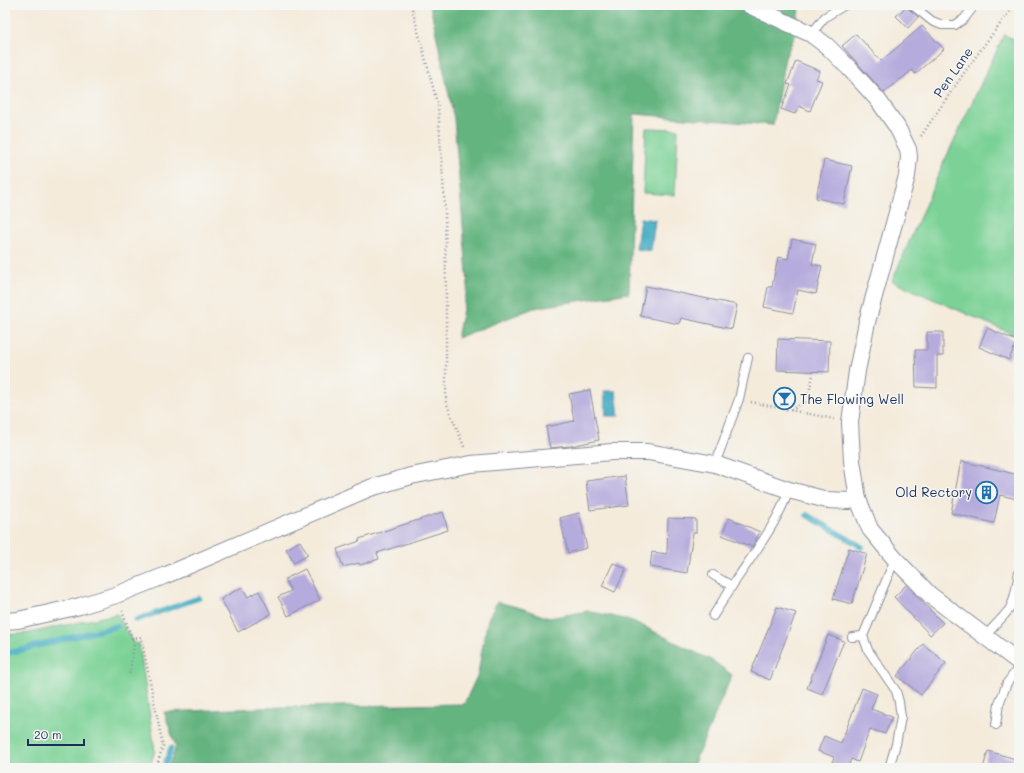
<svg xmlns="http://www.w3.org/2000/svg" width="1024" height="773" viewBox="0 0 1024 773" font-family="Mali,sans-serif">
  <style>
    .green { fill: #7bd296; stroke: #4b807a }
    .forest { fill: #64b47f; stroke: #40726e }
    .water { fill: #42acc2; stroke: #2e6e90 }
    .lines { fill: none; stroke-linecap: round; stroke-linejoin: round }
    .stream { stroke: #42acc2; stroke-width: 5.5 }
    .building { fill: #b6abdd }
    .lane-casing { stroke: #888d9c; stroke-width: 10 }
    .street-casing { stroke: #888d9c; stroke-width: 18 }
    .path { stroke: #888d9c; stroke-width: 2.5; stroke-dasharray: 1 3; stroke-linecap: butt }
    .lane { stroke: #fff; stroke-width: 8 }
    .street { stroke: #fff; stroke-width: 16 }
    .labels { text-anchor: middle; stroke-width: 3; stroke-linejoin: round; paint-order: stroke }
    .street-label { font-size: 13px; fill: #1b2f5e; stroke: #f6f6f2 }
    .poi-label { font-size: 13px; fill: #1b2f5e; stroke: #f6f6f2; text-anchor: start }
  </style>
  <rect width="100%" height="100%" fill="#f6f6f2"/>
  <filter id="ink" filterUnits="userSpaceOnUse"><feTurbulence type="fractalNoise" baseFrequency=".025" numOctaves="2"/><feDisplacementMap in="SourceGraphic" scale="8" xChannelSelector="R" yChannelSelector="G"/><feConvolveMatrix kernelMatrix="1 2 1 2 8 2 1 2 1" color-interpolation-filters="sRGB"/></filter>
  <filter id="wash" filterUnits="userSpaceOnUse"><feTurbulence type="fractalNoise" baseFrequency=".012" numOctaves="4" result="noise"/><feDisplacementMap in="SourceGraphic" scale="16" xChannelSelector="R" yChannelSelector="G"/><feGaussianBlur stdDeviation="0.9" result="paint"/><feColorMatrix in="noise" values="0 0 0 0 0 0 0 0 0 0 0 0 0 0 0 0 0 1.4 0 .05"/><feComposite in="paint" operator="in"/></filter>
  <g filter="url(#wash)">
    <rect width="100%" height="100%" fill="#f4ebdb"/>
    <g class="green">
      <path d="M1004,35l15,6v296l-127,-56 51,-117z"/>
      <path d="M646,128l32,1 -3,66 -32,-2z"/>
      <path d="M117,614l17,30 5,-1 16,108 -6,17h-144v-133l24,-2z"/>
    </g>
    <g class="forest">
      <path d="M430,5h370l-1,2 -3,26 -11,25 -12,67 -139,-11 -5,179 -95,15 -77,30 11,-53 -14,-166z"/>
      <path d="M497,602l24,6 28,10 39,-7 45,10 80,40 19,14 -40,93h-524l8,-21 -12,-35 119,-5 181,-3 14,-30 4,-25 6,-30z"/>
    </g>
    <g class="water">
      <path d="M640,218l15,2 -4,31 -15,-2z"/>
      <path d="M604,391h12l3,25h-13z"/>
    </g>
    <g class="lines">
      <g class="stream">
        <path d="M807,515l55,32"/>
        <path d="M136,620l63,-22"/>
        <path d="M5,654l112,-28"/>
        <path d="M164,768l7,-20"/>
      </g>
    </g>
    <g id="blocks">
      <g class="building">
        <path d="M907,6l2,3 9,8 -10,11 -12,-12z"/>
        <path d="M922,26l22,23 -29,25 -3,-4 -12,10v-1l-16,14 -42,-47 14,-12 25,27z"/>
        <path d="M796,61l24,10 -4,8 6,2 -12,30 -11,-5 -4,8 -14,-5 10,-24 -4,-1z"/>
        <path d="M824,160l28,6 -8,38 -28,-6z"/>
        <path d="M792,239l24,5 -4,20 10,2 -6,28 -18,-4 -5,23 -29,-6 4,-20h4l6,-30 10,2z"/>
        <path d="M646,286l91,19 -5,24 -51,-11 -2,6 -39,-8z"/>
        <path d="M987,328l30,13 -8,19 -30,-13z"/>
        <path d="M927,332h16v24h-6v32l-21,-1 -1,-37h12z"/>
        <path d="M778,339l52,2 -1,31 -52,-2z"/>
        <path d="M590,390l9,50 -28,6 -21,2 -4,-21 28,-6 -5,-27z"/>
        <path d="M961,461l58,14v14l-2,10 -17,-4 -6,28 -43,-10z"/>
        <path d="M625,476l4,29 -39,5 -4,-29z"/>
        <path d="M443,512l5,18 -71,23 2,6 -19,6 -1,-2 -16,4 -6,-18 23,-8 -1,-2z"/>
        <path d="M579,513l8,35 -19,5 -8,-35z"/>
        <path d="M668,518l28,1v14h-3l-6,40 -37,-6 2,-15 15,2z"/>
        <path d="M729,518l31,14 -8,15 -30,-12z"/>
        <path d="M300,541l8,14 -14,8 -8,-14z"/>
        <path d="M849,548l18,6 -15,50 -19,-5z"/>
        <path d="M613,563l13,6 -11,23 -13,-6z"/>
        <path d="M305,569l15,31 -32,16 -10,-19 13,-6 -6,-12z"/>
        <path d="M906,585l37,38 -13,12 -36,-38z"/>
        <path d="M242,587l6,10 11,-6 12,23 -33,18 -17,-33z"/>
        <path d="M777,607l19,6 -26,67 -19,-8z"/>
        <path d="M828,635l16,6 -22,53 -15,-6z"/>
        <path d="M923,644l23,19 -25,32 -24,-19z"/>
        <path d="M862,688l15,6 -6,15 21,8 -7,17 -15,-5 -12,33 -7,-3 -3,9h-18l4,-11 -16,-6 6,-15 17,7z"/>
        <path d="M988,751l31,9v8h-36z"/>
      </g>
    </g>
  </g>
  <g filter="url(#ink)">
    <use href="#blocks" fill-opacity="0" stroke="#888d9c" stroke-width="1"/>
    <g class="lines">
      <defs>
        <g id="lane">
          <path d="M912,5l20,16 10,4h13l9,-6 7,-9"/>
          <path d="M811,34l14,-17 20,-12"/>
          <path d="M715,464l24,-65 9,-41"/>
          <path d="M713,575l19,11c20,-30 45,-62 57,-96"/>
          <path d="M713,616l19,-30"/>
          <path d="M985,636c8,-9 18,-18 25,-28 6,-11 7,-25 9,-37"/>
          <path d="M852,637l11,-1"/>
          <path d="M996,725l3,-21 8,-21 12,-16"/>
          <path d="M889,768l7,-24 5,-27 -2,-15 -3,-11 -28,-41 -5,-14 32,-77"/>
        </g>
        <g id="street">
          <path d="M749,5l62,29 16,12 22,22 29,32 19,27 11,22 1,8 -2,19 -40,146 -10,49 -7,51 2,39 6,38 12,30 25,30 35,36 89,67"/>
          <path d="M5,621l13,-1 62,-14 36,-11 48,-19 206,-88 41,-12 60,-12 141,-12h36l67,12 74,26 38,10 22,1 9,-2"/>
        </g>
      </defs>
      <use href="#lane" class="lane-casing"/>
      <use href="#street" class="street-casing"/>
      <g class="path">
        <path d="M411,5l27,101 7,104 1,92v100l19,47"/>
        <path d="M921,136c30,-44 60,-89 94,-131"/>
        <path d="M751,402l83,17"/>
        <path d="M791,410l18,-10v-8l4,-17"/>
        <path d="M122,611l12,33 -5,32"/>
        <path d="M132,639l9,-2 22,109 -7,22"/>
      </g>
      <use href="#lane" class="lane"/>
      <use href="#street" class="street"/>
    </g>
  </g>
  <defs>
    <symbol id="bar-ring" viewBox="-11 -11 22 22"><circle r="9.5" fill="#f6f6f2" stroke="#1f6fb2" stroke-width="1.5"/><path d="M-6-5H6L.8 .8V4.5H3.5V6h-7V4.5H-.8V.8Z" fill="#1f6fb2"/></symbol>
    <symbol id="building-ring" viewBox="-11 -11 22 22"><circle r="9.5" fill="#f6f6f2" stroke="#1f6fb2" stroke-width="1.5"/><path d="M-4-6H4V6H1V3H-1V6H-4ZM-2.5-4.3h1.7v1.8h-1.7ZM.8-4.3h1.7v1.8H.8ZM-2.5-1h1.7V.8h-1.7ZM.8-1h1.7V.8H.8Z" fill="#1f6fb2"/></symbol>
  </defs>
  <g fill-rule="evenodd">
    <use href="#bar-ring" x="772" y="386" width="25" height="25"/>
    <use href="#building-ring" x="974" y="480" width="25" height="25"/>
  </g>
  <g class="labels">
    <g class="street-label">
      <text transform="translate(953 72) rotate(-55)" y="5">Pen Lane</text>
    </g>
    <g class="poi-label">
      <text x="800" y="404">The Flowing Well</text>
      <text x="972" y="497" text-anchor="end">Old Rectory</text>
    </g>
  </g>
  <rect width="1024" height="773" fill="none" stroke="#f6f6f2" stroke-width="20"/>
  <path d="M28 739v6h56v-6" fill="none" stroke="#1b2f5e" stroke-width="2"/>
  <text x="34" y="739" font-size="12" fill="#1b2f5e" stroke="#f6f6f2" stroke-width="3" paint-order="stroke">20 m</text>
</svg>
